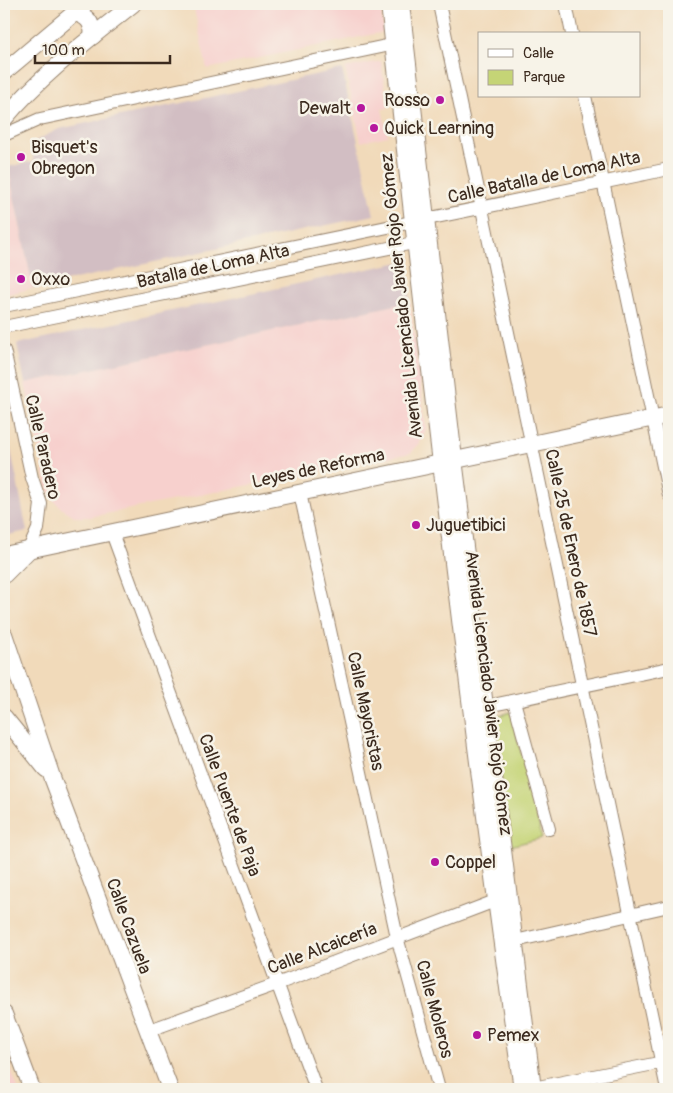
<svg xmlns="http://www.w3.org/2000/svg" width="673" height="1093" viewBox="0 0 673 1093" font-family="Pangolin,sans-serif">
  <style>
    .built { fill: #f7d0cd }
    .industrial { fill: #d2bec3 }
    .green { fill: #c5d476; stroke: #807f4a }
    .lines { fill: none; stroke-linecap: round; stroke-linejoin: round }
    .minor-casing { stroke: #96826c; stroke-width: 14 }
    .major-casing { stroke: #96826c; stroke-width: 18 }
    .minor { stroke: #fff; stroke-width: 12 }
    .major { stroke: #fff; stroke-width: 16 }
    .poi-dot { fill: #b5179e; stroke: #f7f3e8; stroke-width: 2 }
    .labels { text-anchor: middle; stroke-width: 5; stroke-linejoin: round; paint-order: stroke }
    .poi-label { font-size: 18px; fill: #3b2a1e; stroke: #f7f3e8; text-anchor: start }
    .street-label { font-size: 18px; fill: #3b2a1e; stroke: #f7f3e8 }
  </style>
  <rect width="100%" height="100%" fill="#f7f3e8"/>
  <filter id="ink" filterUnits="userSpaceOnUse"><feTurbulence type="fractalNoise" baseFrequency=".02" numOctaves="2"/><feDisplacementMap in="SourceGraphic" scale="10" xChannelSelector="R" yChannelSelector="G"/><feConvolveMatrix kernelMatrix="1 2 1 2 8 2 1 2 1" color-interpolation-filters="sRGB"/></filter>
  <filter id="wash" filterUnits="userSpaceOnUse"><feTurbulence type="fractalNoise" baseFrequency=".0096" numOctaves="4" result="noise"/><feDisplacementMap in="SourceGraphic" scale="20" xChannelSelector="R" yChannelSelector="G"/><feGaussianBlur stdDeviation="1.12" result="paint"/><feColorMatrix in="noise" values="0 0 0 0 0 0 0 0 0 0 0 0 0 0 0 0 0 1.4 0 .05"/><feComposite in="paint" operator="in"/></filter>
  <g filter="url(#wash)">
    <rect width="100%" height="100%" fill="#f1daba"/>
    <g class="built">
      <path d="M193,4h187l4,28 -177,37z"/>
      <path d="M381,61l7,47 -6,1 6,27 -27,6 -16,-74z"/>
      <path d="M6,159l27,129 -29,7v-134z"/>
      <path d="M410,302l16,127 -5,12 -10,12 -321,64h-14l-15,-9 -10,-11 -4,-10 -22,-104z"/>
      <path d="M4,1050l14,39h-14z"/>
    </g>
    <g class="industrial">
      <path d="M342,69l32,146 -341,73 -25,-121 26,-6 -3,-18 28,-14z"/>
      <path d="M405,261l5,41 -385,81 -8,-39z"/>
      <path d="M4,415l23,116 -23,5z"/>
    </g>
    <path class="green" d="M511,712l31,126 -32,8 -17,-129z"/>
  </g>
  <g filter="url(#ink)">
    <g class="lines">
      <defs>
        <g id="minor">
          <path d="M439,4l228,1085"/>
          <path d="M566,4l6,30"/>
          <path d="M585,96l84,399"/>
          <path d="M4,135l36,-16 360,-76"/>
          <path d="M4,306l665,-137"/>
          <path d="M4,327l419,-86"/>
          <path d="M4,350l28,128 9,26 -3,25 -10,22"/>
          <path d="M300,493l97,444 42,152"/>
          <path d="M112,533l204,556"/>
          <path d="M514,701l35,128"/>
          <path d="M478,708l191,-40"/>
          <path d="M515,941l154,-35"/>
          <path d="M147,1031l130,-47 226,-86"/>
          <path d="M533,1088l136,-27"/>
        </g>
        <g id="major">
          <path d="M389,4c39,362 82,724 133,1085"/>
          <path d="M401,4l53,455 79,630"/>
          <path d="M74,13c14,3 18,9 19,23"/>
          <path d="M4,72l81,-68"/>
          <path d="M4,119c37,-44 84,-79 129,-115"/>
          <path d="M4,555l665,-140"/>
          <path d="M4,575l24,-24"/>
          <path d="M4,634l48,143 118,312"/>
          <path d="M4,717l42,52"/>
          <path d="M4,1014l28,75"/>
        </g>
      </defs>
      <use href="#minor" class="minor-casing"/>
      <use href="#major" class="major-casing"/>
      <use href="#minor" class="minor"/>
      <use href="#major" class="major"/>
    </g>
  </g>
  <g class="poi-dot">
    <circle cx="440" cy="100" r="5"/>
    <circle cx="361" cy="108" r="5"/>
    <circle cx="374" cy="128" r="5"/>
    <circle cx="21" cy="157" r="5"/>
    <circle cx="21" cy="279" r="5"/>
    <circle cx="416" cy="525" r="5"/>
    <circle cx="435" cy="862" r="5"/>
    <circle cx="477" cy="1035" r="5"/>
  </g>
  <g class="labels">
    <g class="poi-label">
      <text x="430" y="106" text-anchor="end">Rosso</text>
      <text x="351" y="114" text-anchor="end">Dewalt</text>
      <text x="384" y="134">Quick Learning</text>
      <text x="31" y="153">Bisquet's<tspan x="31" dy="21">Obregon</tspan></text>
      <text x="31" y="285">Oxxo</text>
      <text x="426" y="531">Juguetibici</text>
      <text x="445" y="868">Coppel</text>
      <text x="487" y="1041">Pemex</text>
    </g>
    <g class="street-label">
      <text transform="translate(544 177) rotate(-12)" y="6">Calle Batalla de Loma Alta</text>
      <text transform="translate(213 266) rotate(-12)" y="6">Batalla de Loma Alta</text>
      <text transform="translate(401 296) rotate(-96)" y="6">Avenida Licenciado Javier Rojo Gómez</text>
      <text transform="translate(43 447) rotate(77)" y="6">Calle Paradero</text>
      <text transform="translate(318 468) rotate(-12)" y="6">Leyes de Reforma</text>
      <text transform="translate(571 543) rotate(78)" y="6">Calle 25 de Enero de 1857</text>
      <text transform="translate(489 693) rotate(83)" y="6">Avenida Licenciado Javier Rojo Gómez</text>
      <text transform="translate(366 711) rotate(78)" y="6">Calle Mayoristas</text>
      <text transform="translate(230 805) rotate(70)" y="6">Calle Puente de Paja</text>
      <text transform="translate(129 926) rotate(70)" y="6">Calle Cazuela</text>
      <text transform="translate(322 948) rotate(-21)" y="6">Calle Alcaicería</text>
      <text transform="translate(435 1009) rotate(75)" y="6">Calle Moleros</text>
    </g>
  </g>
  <rect width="673" height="1093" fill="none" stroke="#f7f3e8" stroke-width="20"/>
  <rect x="478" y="32" width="162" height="65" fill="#f7f3e8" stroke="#aca397"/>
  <rect x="488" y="49" width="25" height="8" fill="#ffffff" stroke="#aca397"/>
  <text x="523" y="58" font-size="15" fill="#3b2a1e">Calle</text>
  <rect x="488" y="70" width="25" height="15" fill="#c5d476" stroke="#aca397"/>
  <text x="523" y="82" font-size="15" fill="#3b2a1e">Parque</text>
  <path d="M35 55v8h135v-8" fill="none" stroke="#3b2a1e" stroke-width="2.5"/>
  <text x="42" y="55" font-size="15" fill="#3b2a1e" stroke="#f7f3e8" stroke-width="4" paint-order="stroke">100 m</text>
</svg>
